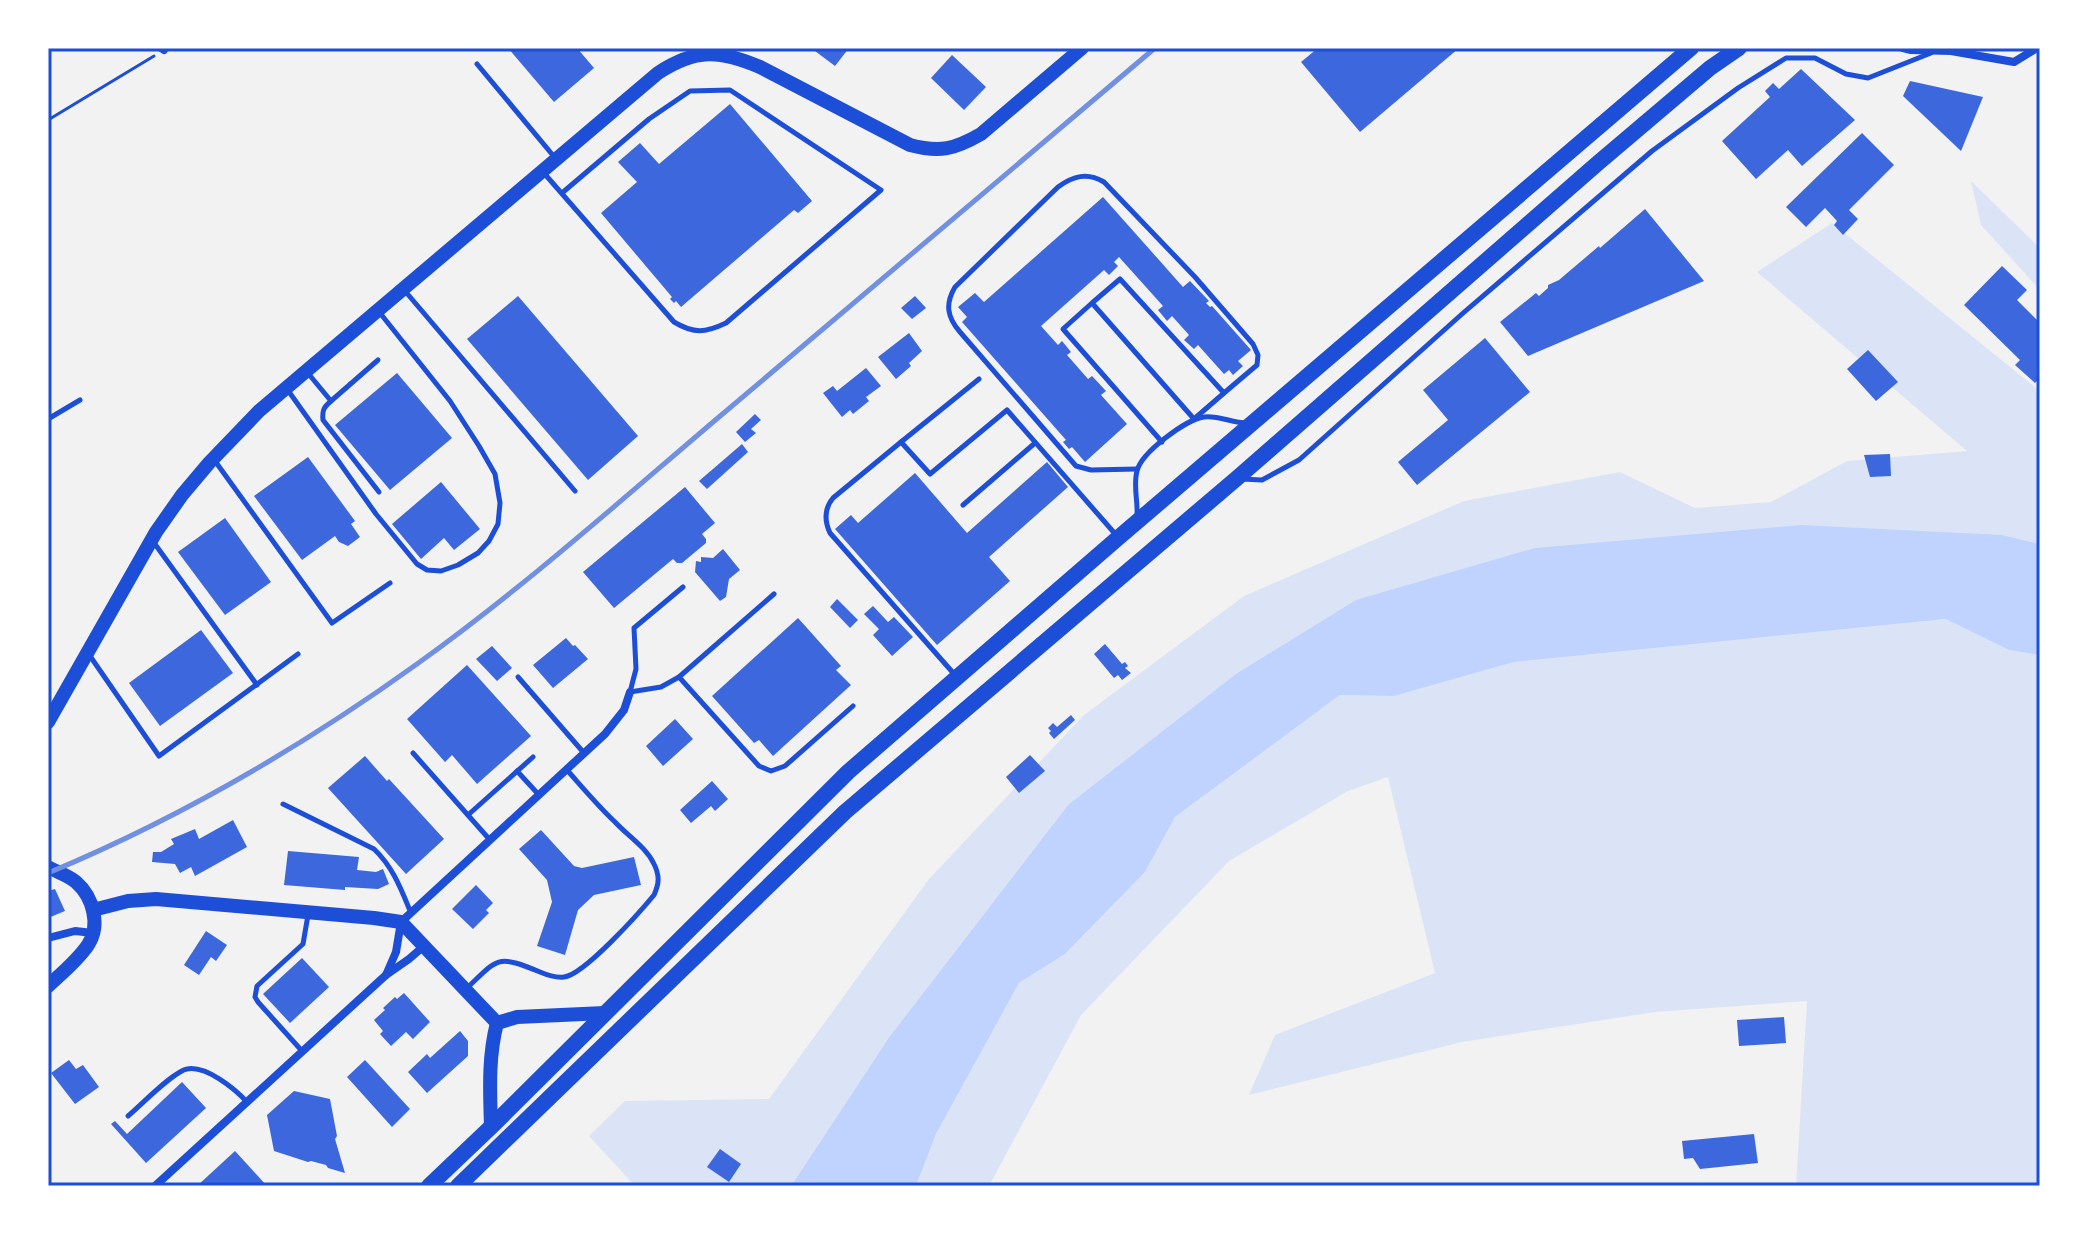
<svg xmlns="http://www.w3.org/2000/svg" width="2088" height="1234" viewBox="0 0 2088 1234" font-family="Rubik,sans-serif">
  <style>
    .green { fill: #dbe4f7 }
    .water { fill: #bfd3fe }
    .building { fill: #3d67dc }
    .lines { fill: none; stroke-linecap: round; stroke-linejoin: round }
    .path { stroke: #1d4ed8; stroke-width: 3 }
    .service { stroke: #1d4ed8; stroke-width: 5 }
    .minor { stroke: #1d4ed8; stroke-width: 8 }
    .secondary { stroke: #1d4ed8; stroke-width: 14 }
    .primary { stroke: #1d4ed8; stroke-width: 16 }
    .rail { stroke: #7290e2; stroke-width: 5 }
    .neatline { fill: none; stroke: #1d4ed8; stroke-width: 3 }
  </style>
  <rect width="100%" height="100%" fill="#f2f2f2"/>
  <g class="green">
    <path d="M1971,181l69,67v42l-59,-65z"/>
    <path d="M1832,223l208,168v153l-38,-9 -467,13 -467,257 -178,231 -99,150h-156l-46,-50 36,-35 144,-2 160,-220 155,-164 160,-119 220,-95 156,-29 75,36 76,-6 76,-41 120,-10 -210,-179z"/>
    <path d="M1947,619l62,31 31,5v531h-244l11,-185 -152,11 -193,30 -213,53 26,-60 160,-62 -47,-196 -40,14 -119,70 -148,154 -92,171h-73l20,-52 83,-151 46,-29 80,-82 30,-55 165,-122 54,1 120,-34z"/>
  </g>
  <path class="water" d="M1801,525l201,10 38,9v111l-31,-5 -63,-31 -432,43 -120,34 -54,-1 -165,122 -30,55 -80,82 -46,29 -83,151 -20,52h-125l99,-150 178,-231 168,-131 120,-74 179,-52z"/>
  <g class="building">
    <path d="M508,48h69l17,20 -40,34z"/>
    <path d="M811,48h38l-14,18z"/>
    <path d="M1318,48h141l-99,84 -59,-70z"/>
    <path d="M952,55l34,32 -22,23 -33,-32z"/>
    <path d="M1801,69l54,51 -53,46 -14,-16 -32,29 -34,-38 48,-44 -5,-6 8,-8 6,6z"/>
    <path d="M1910,81l73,16 -22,54 -58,-55z"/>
    <path d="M730,104l82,97 -14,12 -4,-3 -113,97 -5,-6 -2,2 -4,-4 2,-2 -71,-84 36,-31 -19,-20 22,-19 19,21z"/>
    <path d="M1862,133l32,32 -45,45 9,9 -15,16 -9,-10 3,-4 -12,-13 -19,19 -20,-20z"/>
    <path d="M1103,197l80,90 7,-6 19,20 -3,2 4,4 2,-1 39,44 -13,11 5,5 -10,9 -4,-5 -5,4 -26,-29 -4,4 -10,-9 5,-5 -17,-19 -5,5 -9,-11 5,-4 -44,-49 -5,5 4,4 -9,9 -5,-5 -63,56 17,19 4,-4 5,6 4,5 -4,3 21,24 4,-3 14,15 -5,4 26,29 -42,38 -13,-15 -3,2 -6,-7 3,-2 -104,-118 5,-5 -9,-10 17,-14 9,9z"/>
    <path d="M1645,209l59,72 -176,75 -28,-34 36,-29 3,3 9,-8v-3l11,-5 40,-34 1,2z"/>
    <path d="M2002,266l25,24 -10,10 23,23v55l-5,5 -20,-18 5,-5 -56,-55z"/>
    <path d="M518,296l120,140 -50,44 -121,-141z"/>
    <path d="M915,296l11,12 -14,11 -11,-11z"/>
    <path d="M909,333l13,18 -13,12 2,3 -15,13 -18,-22z"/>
    <path d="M1485,338l45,54 -113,93 -19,-23 50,-42 -25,-30z"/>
    <path d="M1868,350l30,32 -22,19 -29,-32z"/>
    <path d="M866,368l15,18 -15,11 3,4 -16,13 -3,-4 -8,7 -19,-24 10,-7 4,5z"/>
    <path d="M397,373l55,65 -62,52 -55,-65z"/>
    <path d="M755,414l6,6 -10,9 5,4 -11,9 -9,-10z"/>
    <path d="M742,444l6,8 -41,37 -8,-8z"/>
    <path d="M1890,454l1,22 -21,1 -6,-22z"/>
    <path d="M308,457l47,64 -4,3 9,13 -12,9 -9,-4 -4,-6 -33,24 -48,-64z"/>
    <path d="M1047,462l21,25 -79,70 21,24 -73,64 -102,-116 16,-14 7,8 57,-50 52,60z"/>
    <path d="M441,482l39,47 -26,21 -10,-12 -23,21 -29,-35z"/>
    <path d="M685,487l30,36 -13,11 4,5v4l-24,20h-5l-4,-4 -59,49 -31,-36z"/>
    <path d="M225,518l46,64 -46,33 -47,-63z"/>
    <path d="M723,549l17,21 -11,9 -3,18 -6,4 -25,-29 1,-11 5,1v-5l12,1z"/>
    <path d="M837,599l21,21 -8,8 -20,-21z"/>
    <path d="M873,606l15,16 6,-5 19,20 -21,19 -19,-21 6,-6 -15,-15z"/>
    <path d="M798,618l43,48 -5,4 15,15 -78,71 -14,-16 -5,3 -42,-47z"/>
    <path d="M201,630l32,43 -73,53 -31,-43z"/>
    <path d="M566,638l7,8 2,-1 13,14 -35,29 -20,-23z"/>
    <path d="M1105,644l17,20 3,-2 3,4 -3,2 6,5 -9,7 -4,-5 -4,3 -20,-24z"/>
    <path d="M492,646l20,22 -15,13 -21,-22z"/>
    <path d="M467,665l64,71 -54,48 -25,-29 -7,7 -38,-43z"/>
    <path d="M1071,715l4,5 -21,19 -5,-6 2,-2 -3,-3 5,-5 4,4z"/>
    <path d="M675,719l18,20 -30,27 -17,-20z"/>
    <path d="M1030,755l15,16 -26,22 -13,-16z"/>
    <path d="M365,756l22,25 2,-2 55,60 -38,35 -78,-86z"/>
    <path d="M712,781l16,18 -13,12 -4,-5 -20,17 -11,-13z"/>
    <path d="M233,820l14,27 -52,29 -4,-9 -11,6 -5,-9 -23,-2 1,-10h8l13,-8 -3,-5 24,-10 4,10z"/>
    <path d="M541,830l33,36 8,2 52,-11 7,28 -47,10 -16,15 -13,45 -28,-9 15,-44 -5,-22 -28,-31z"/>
    <path d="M288,851l71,6 -2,13 19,2 7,-3 6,15 -11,5 -33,-2v3l-61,-5z"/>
    <path d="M476,885l17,18 -7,7 3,3 -16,16 -21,-20z"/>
    <path d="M55,889l10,22 -17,7v-27z"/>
    <path d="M206,931l21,14 -11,16 -5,-4 -12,18 -15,-10z"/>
    <path d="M302,958l27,29 -39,36 -27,-29z"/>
    <path d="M404,993l26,29 -17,17 -7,-7 -15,14 -11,-12 3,-3 -9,-11 11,-10 -2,-2 12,-11 2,2z"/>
    <path d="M1784,1017l2,26 -47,3 -2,-26z"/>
    <path d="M460,1031l8,10v15l-41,37 -19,-21 19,-18 3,4z"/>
    <path d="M69,1060l7,9 7,-4 16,22 -24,17 -24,-31z"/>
    <path d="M365,1060l45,49 -18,18 -45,-50z"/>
    <path d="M182,1082l24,26 -60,55 -35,-39 4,-3 12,13z"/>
    <path d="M294,1091l36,8 7,37 -2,3 10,34 -17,-5 -2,-3 -15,-4 -3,1 -34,-11 -7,-36z"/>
    <path d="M1754,1134l4,29 -58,6 -7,-11 -9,1 -2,-18z"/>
    <path d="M720,1149l21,15 -12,18 -22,-15z"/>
    <path d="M235,1151l32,35h-70z"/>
  </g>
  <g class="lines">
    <path class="path" d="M48,120l106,-64"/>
    <g class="service">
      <path d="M477,64l79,95"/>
      <path d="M543,172l131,150c20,12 31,11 52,1l155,-133 -151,-100 -40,1 -41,28 -87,74"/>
      <path d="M405,291l170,200"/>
      <path d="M1092,303l28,-24 104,114 -30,26 -102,-116 -29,26 99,113"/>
      <path d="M307,372l24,29 47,-41"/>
      <path d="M979,379l-78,63 29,32 77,-64 110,126"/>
      <path d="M287,389l89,125 41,50 10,6 14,1 17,-6 20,-12 11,-12 9,-17 2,-21 -5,-29 -16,-28 -29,-45 -70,-88"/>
      <path d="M331,401c-7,6 -9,9 -8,19l56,72"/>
      <path d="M48,419l32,-19"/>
      <path d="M901,442l-68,56c-9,11 -9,22 -3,35l125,142"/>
      <path d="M215,461l117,162 58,-40"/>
      <path d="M1137,469l-46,1 -15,-4 -116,-134c-13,-15 -15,-28 -5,-45l103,-100c15,-11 29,-15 46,-5l91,95 58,67 5,11 -1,10 -33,28"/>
      <path d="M1241,479l21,1 37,-20 163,-146 190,-163 86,-63 48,-30h29l31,16 22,4 63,-25"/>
      <path d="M963,505l72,-62"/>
      <path d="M1137,515c1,-14 -4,-30 0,-44 4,-18 49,-52 67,-54 14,-2 28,6 43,6"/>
      <path d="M152,540l105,145"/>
      <path d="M683,587l-49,41 2,41 -6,23 31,-5 18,-10 80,89 12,5 14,-5 68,-60"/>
      <path d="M90,656l69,100 139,-102"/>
      <path d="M518,677l66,76"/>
      <path d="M679,677l95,-83"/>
      <path d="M413,753l77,87"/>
      <path d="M517,771l22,24"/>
      <path d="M283,804l91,45c19,18 27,40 37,64"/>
      <path d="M468,815l65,-58"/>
      <path d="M466,989c33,-31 30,-35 74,-17 7,3 16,6 24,5 20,-2 76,-65 90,-82 5,-11 6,-19 0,-31 -8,-17 -26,-28 -39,-42 -17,-16 -32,-34 -48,-52"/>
      <path d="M302,1051l-44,-49 -3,-5 2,-11 46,-42 5,-29"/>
      <path d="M128,1116c12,-10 46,-45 59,-47 19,-4 48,20 60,33"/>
    </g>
    <g class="minor">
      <path d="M161,48l3,2 1,-2"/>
      <path d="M1903,48l8,2 40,1 63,11 23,-14"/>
      <path d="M48,938l27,-7 18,2"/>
      <path d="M424,946l-15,13 -23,16 10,-23 5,-30 204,-188 19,-24 6,-18"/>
      <path d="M155,1186l231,-211"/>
    </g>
    <g class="secondary">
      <path d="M48,722l108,-190 26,-37 27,-32 50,-52 399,-338c38,-25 62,-23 102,-6l150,78c30,8 45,4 71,-11l101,-86"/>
      <path d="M48,867c9,5 20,8 28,15 17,15 25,43 12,63 -11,16 -26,28 -40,41"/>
      <path d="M93,910l35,-9 28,-2 218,19 27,4 96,101"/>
      <path d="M497,1023l20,-6 88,-4"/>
      <path d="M491,1127c-1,-35 -3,-70 6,-104"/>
    </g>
    <g class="primary">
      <path d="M429,1186l62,-59 357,-355 270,-234 573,-490"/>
      <path d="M458,1186l387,-374 391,-333 362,-316 112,-95 29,-20"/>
    </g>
    <path class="rail" d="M48,873c130,-54 255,-127 369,-209 106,-76 203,-163 302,-247 146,-123 291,-246 436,-369"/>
  </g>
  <rect width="2088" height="1234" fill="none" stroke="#ffffff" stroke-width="100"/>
  <rect x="50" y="50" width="1988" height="1134" class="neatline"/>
</svg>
